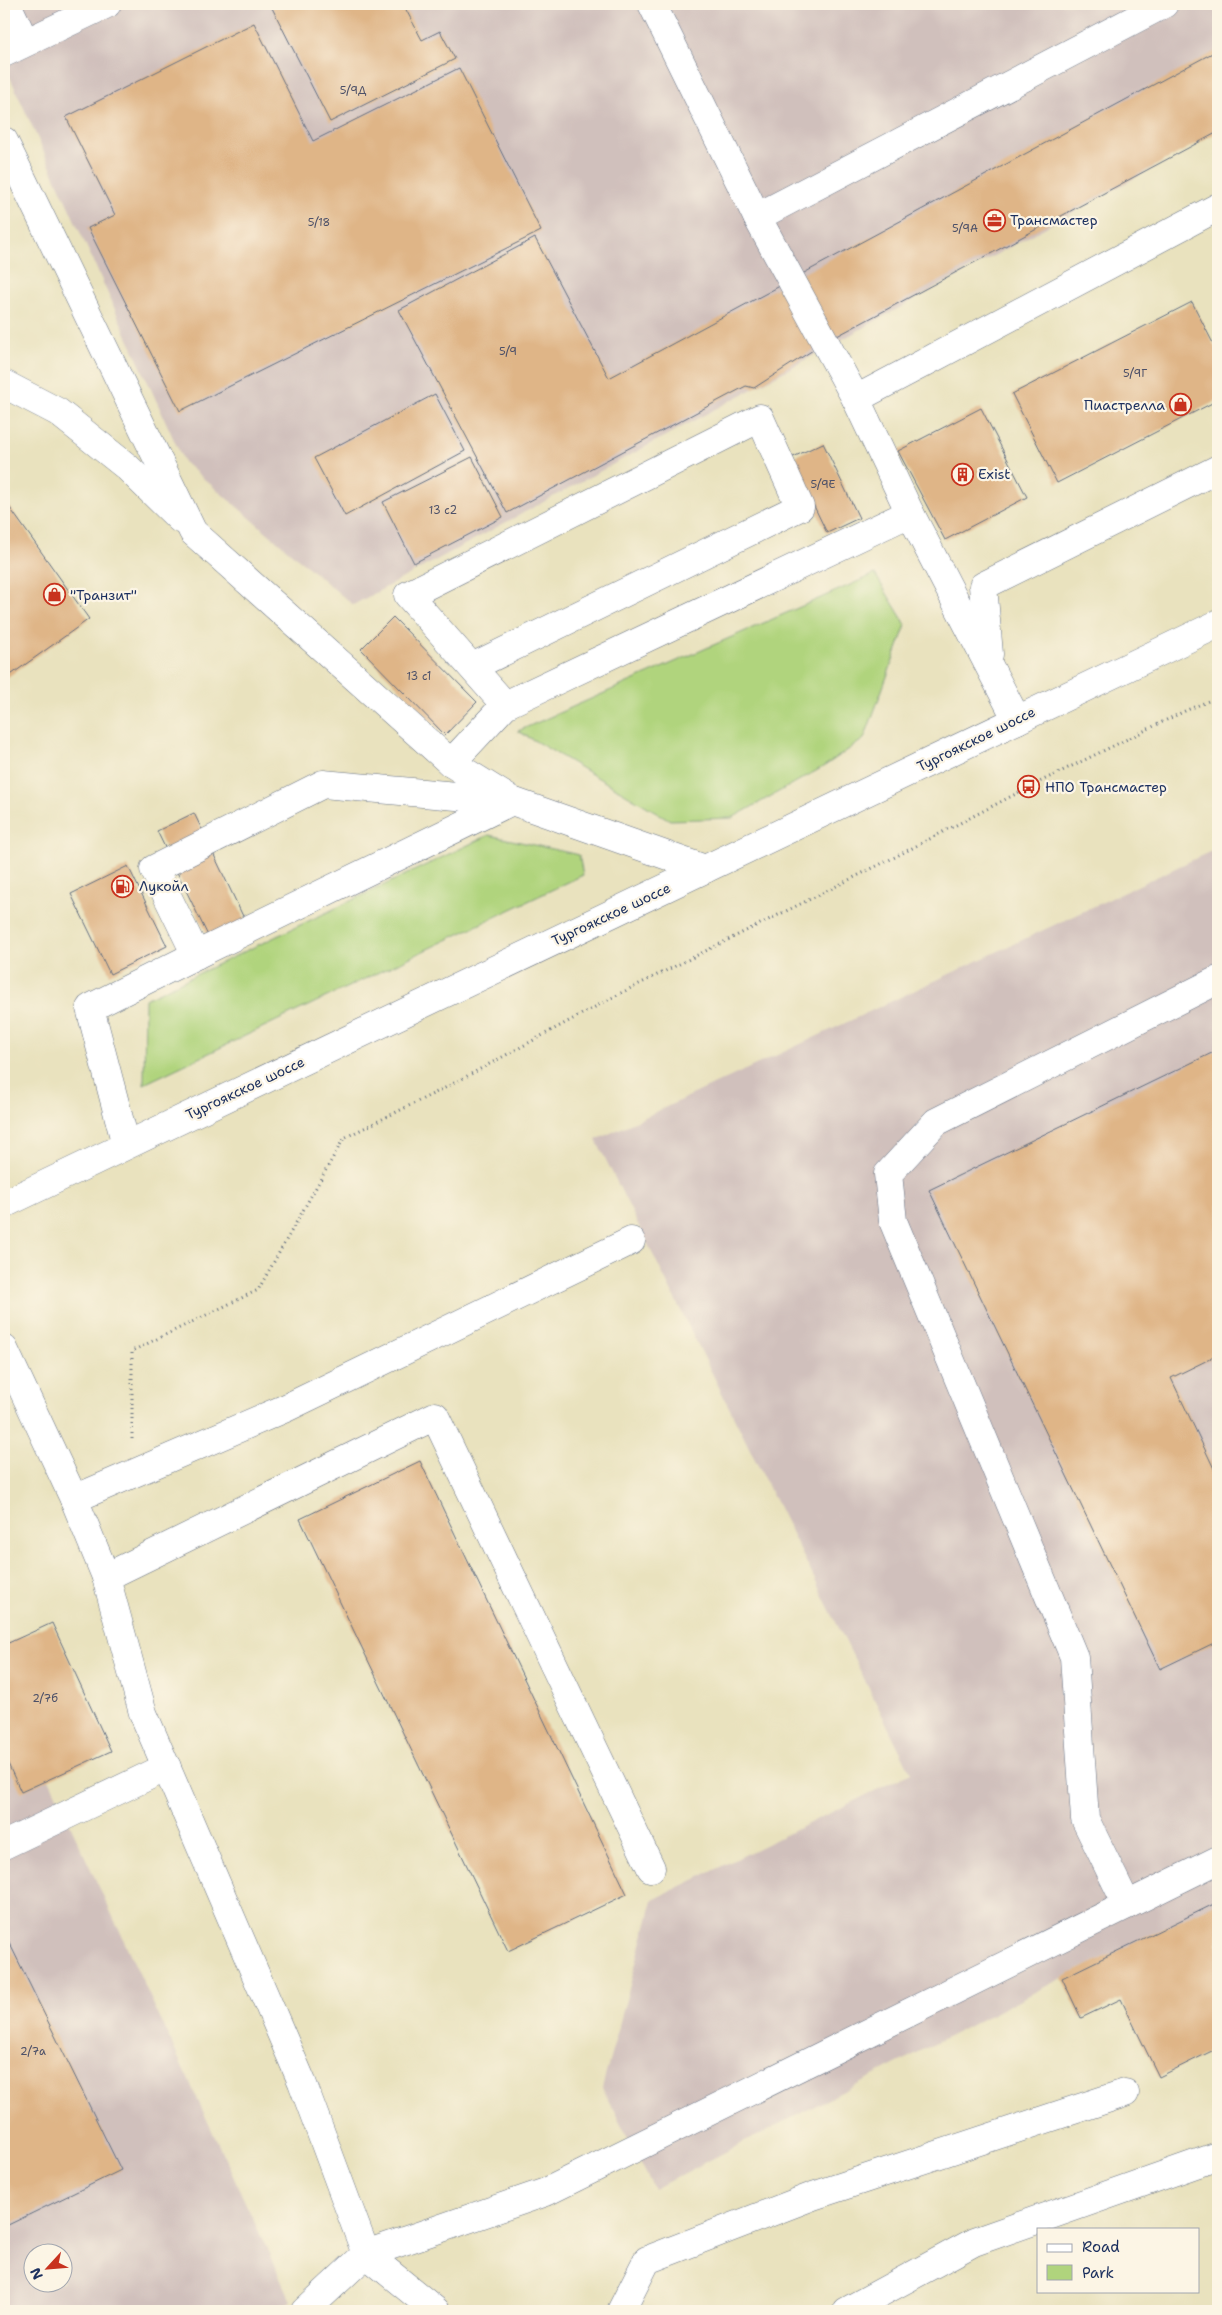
<svg xmlns="http://www.w3.org/2000/svg" width="1222" height="2315" viewBox="0 0 1222 2315" font-family="'Shantell Sans',sans-serif">
  <style>
    .industrial { fill: #d0c0bc; fill-rule: evenodd }
    .green { fill: #b0d47d; stroke: #66826e }
    .building { fill: #dfb587 }
    .lines { fill: none; stroke-linecap: round; stroke-linejoin: round }
    .minor-casing { stroke: #636e80; stroke-width: 29 }
    .major-casing { stroke: #636e80; stroke-width: 29 }
    .path { stroke: #636e80; stroke-width: 3; stroke-dasharray: 1 4; stroke-linecap: butt }
    .minor { stroke: #fff; stroke-width: 28 }
    .major { stroke: #fff; stroke-width: 28 }
    .labels { text-anchor: middle; stroke-width: 4.5; stroke-linejoin: round; paint-order: stroke }
    .number-label { font-size: 11px; fill: #4c5068 }
    .poi-label { font-size: 14px; fill: #1b2f5e; stroke: #fcf5e5; text-anchor: start }
    .street-label { font-size: 14px; fill: #1b2f5e; stroke: #fcf5e5 }
  </style>
  <rect width="100%" height="100%" fill="#fcf5e5"/>
  <filter id="ink" filterUnits="userSpaceOnUse"><feTurbulence type="fractalNoise" baseFrequency=".02" numOctaves="2"/><feDisplacementMap in="SourceGraphic" scale="10" xChannelSelector="R" yChannelSelector="G"/><feConvolveMatrix kernelMatrix="1 2 1 2 8 2 1 2 1" color-interpolation-filters="sRGB"/></filter>
  <filter id="wash" filterUnits="userSpaceOnUse"><feTurbulence type="fractalNoise" baseFrequency=".0096" numOctaves="4" result="noise"/><feDisplacementMap in="SourceGraphic" scale="20" xChannelSelector="R" yChannelSelector="G"/><feGaussianBlur stdDeviation="1.12" result="paint"/><feColorMatrix in="noise" values="0 0 0 0 0 0 0 0 0 0 0 0 0 0 0 0 0 1.4 0 .05"/><feComposite in="paint" operator="in"/></filter>
  <g filter="url(#wash)">
    <rect width="100%" height="100%" fill="#e9e2be"/>
    <g class="industrial">
      <path d="M4,4h1214v124l-76,46 -388,214 -401,217 -169,-143 -180,-398z"/>
      <path d="M1218,848v1054l-156,76 -408,211 -52,-101 51,-188 258,-127 -315,-633z"/>
      <path d="M4,1755l17,37 28,-13 242,522 -21,10h-266zM32,2252h30v30h-30z"/>
    </g>
    <g class="green">
      <path d="M875,574l31,51 -42,114 -41,28 -91,51 -62,2 -152,-89z"/>
      <path d="M489,835l90,20 4,20 -439,209 1,-85z"/>
    </g>
    <g id="blocks">
      <g class="building">
        <path d="M270,4h133l19,36 18,-9 15,28 -125,63z"/>
        <path d="M254,23l59,118 146,-73 82,163 -361,180 -92,-183 27,-13 -49,-98z"/>
        <path d="M1218,50v82l-394,211 -70,45 -8,-2 -239,127 -108,-203 136,-72 74,140z"/>
        <path d="M1192,302l26,51v47l-161,83 -45,-89z"/>
        <path d="M435,394l30,57 -120,65 -31,-58z"/>
        <path d="M981,408l46,89 -82,43 -47,-89z"/>
        <path d="M823,443l36,75 -32,15 -36,-75z"/>
        <path d="M472,457l31,60 -89,46 -31,-61z"/>
        <path d="M5,501l84,118 -84,60 -1,-177z"/>
        <path d="M393,617l84,85 -32,33 -84,-86z"/>
        <path d="M194,813l56,118 -36,17 -57,-117z"/>
        <path d="M128,866l39,80 -57,28 -39,-80z"/>
        <path d="M1218,1050v305l-47,23 47,99v164l-58,28 -231,-479z"/>
        <path d="M420,1461l207,433 -119,57 -208,-432z"/>
        <path d="M52,1623l59,128 -90,41 -17,-37v-110z"/>
        <path d="M1218,1902v146l-59,29 -38,-78 -40,19 -19,-40z"/>
        <path d="M4,1932l117,238 -117,57z"/>
      </g>
    </g>
  </g>
  <g filter="url(#ink)">
    <use href="#blocks" fill-opacity="0" stroke="#636e80" stroke-width="1"/>
    <g class="lines">
      <defs>
        <g id="minor">
          <path d="M7,4l18,38"/>
          <path d="M652,4l105,213"/>
          <path d="M4,53l103,-49"/>
          <path d="M4,141l189,391 258,231 58,36"/>
          <path d="M4,384l54,28 69,55 53,52"/>
          <path d="M856,399l-99,-182 407,-213"/>
          <path d="M989,654l-6,-68 235,-117"/>
          <path d="M472,667l328,-160 -40,-89 -352,177 97,110"/>
          <path d="M1017,720l-107,-207 -54,-114 362,-192"/>
          <path d="M451,763l54,-58 405,-192"/>
          <path d="M196,955l316,-154"/>
          <path d="M126,1145l-36,-137 106,-53 -42,-86 169,-85 189,17 193,68"/>
          <path d="M4,1349l70,150 32,78 37,136 159,369 64,172 -61,57"/>
          <path d="M74,1499l212,-91 345,-167"/>
          <path d="M106,1577l329,-161 216,452"/>
          <path d="M4,1845l163,-78"/>
          <path d="M1127,1905l-42,-86 -11,-162 -181,-436 -5,-47 48,-52 282,-142"/>
          <path d="M366,2254l180,-62 672,-332"/>
          <path d="M366,2254l70,57"/>
          <path d="M621,2311l26,-51 166,-64 312,-103"/>
          <path d="M847,2311l127,-69 244,-86"/>
        </g>
        <path id="major" d="M4,1204l1214,-580"/>
      </defs>
      <use href="#minor" class="minor-casing"/>
      <use href="#major" class="major-casing"/>
      <path class="path" d="M132,1439v-88l126,-61 86,-152 101,-50 176,-95 274,-136 134,-70 158,-77 31,-13"/>
      <use href="#minor" class="minor"/>
      <use href="#major" class="major"/>
    </g>
  </g>
  <defs>
    <symbol id="office-ring" viewBox="-11 -11 22 22"><circle r="9.5" fill="#fcf5e5" stroke="#c8321e" stroke-width="1.5"/><path d="M-6-3h4V-5.5h4V-3h4V5H-6ZM-1-4.5V-3h2v-1.5ZM-6 0V1H6V0Z" fill="#c8321e"/></symbol>
    <symbol id="shop-ring" viewBox="-11 -11 22 22"><circle r="9.5" fill="#fcf5e5" stroke="#c8321e" stroke-width="1.5"/><path d="M-5-2.5h2.3a2.7 3.5 0 0 1 5.4 0H5L5.5 6h-11ZM-1.5-2.5h3a1.5 2.3 0 0 0-3 0Z" fill="#c8321e"/></symbol>
    <symbol id="building-ring" viewBox="-11 -11 22 22"><circle r="9.5" fill="#fcf5e5" stroke="#c8321e" stroke-width="1.5"/><path d="M-4-6H4V6H1V3H-1V6H-4ZM-2.5-4.3h1.7v1.8h-1.7ZM.8-4.3h1.7v1.8H.8ZM-2.5-1h1.7V.8h-1.7ZM.8-1h1.7V.8H.8Z" fill="#c8321e"/></symbol>
    <symbol id="bus-ring" viewBox="-11 -11 22 22"><circle r="9.5" fill="#fcf5e5" stroke="#c8321e" stroke-width="1.5"/><path d="M-5-6H5V4H4V6H2V4H-2V6H-4V4H-5ZM-3.5-4V0h7V-4ZM-3.5 1.2v1.5H-2V1.2ZM2 1.2v1.5H3.5V1.2Z" fill="#c8321e"/></symbol>
    <symbol id="fuel-ring" viewBox="-11 -11 22 22"><circle r="9.5" fill="#fcf5e5" stroke="#c8321e" stroke-width="1.5"/><path d="M-5.5-6h7V0h2V4h1.3V-2.5L3-4.5l.8-.8L6-3V5H2.5V1h-1V6h-7ZM-4.2-4.7v3.2H.2V-4.7Z" fill="#c8321e"/></symbol>
  </defs>
  <g fill-rule="evenodd">
    <use href="#office-ring" x="982" y="208" width="25" height="25"/>
    <use href="#shop-ring" x="1168" y="392" width="25" height="25"/>
    <use href="#building-ring" x="950" y="462" width="25" height="25"/>
    <use href="#shop-ring" x="42" y="582" width="25" height="25"/>
    <use href="#bus-ring" x="1016" y="774" width="25" height="25"/>
    <use href="#fuel-ring" x="110" y="874" width="25" height="25"/>
  </g>
  <g class="labels">
    <g class="number-label">
      <text x="353" y="94">5/9Д</text>
      <text x="319" y="226">5/18</text>
      <text x="965" y="232">5/9А</text>
      <text x="508" y="355">5/9</text>
      <text x="1135" y="377">5/9Г</text>
      <text x="823" y="488">5/9Е</text>
      <text x="443" y="514">13 с2</text>
      <text x="419" y="680">13 с1</text>
      <text x="45" y="1702">2/7б</text>
      <text x="33" y="2055">2/7а</text>
    </g>
    <g class="poi-label">
      <text x="1010" y="225">Трансмастер</text>
      <text x="1165" y="410" text-anchor="end">Пиастрелла</text>
      <text x="978" y="479">Exist</text>
      <text x="70" y="600">"Транзит"</text>
      <text x="1045" y="792">НПО Трансмастер</text>
      <text x="139" y="891">Лукойл</text>
    </g>
    <g class="street-label">
      <text transform="translate(976 739) rotate(-26)" y="5">Тургоякское шоссе</text>
      <text transform="translate(611 914) rotate(-25)" y="5">Тургоякское шоссе</text>
      <text transform="translate(245 1088) rotate(-25)" y="5">Тургоякское шоссе</text>
    </g>
  </g>
  <rect width="1222" height="2315" fill="none" stroke="#fcf5e5" stroke-width="20"/>
  <rect x="1037" y="2228" width="162" height="65" fill="#fcf5e5" stroke="#a2a6af"/>
  <rect x="1047" y="2244" width="25" height="8" fill="#ffffff" stroke="#a2a6af"/>
  <text x="1082" y="2252" font-size="15" fill="#1b2f5e">Road</text>
  <rect x="1047" y="2265" width="25" height="15" fill="#b0d47d" stroke="#a2a6af"/>
  <text x="1082" y="2278" font-size="15" fill="#1b2f5e">Park</text>
  <g transform="translate(48 2268) rotate(244)"><circle r="24" fill="#fcf5e5" stroke="#a2a6af"/>
  <path d="M0-4L9 19L0 12L-9 19Z" fill="#c8321e"/>
  <text y="-8" font-size="14" font-weight="bold" text-anchor="middle" fill="#1b2f5e">N</text>
  </g>
</svg>
